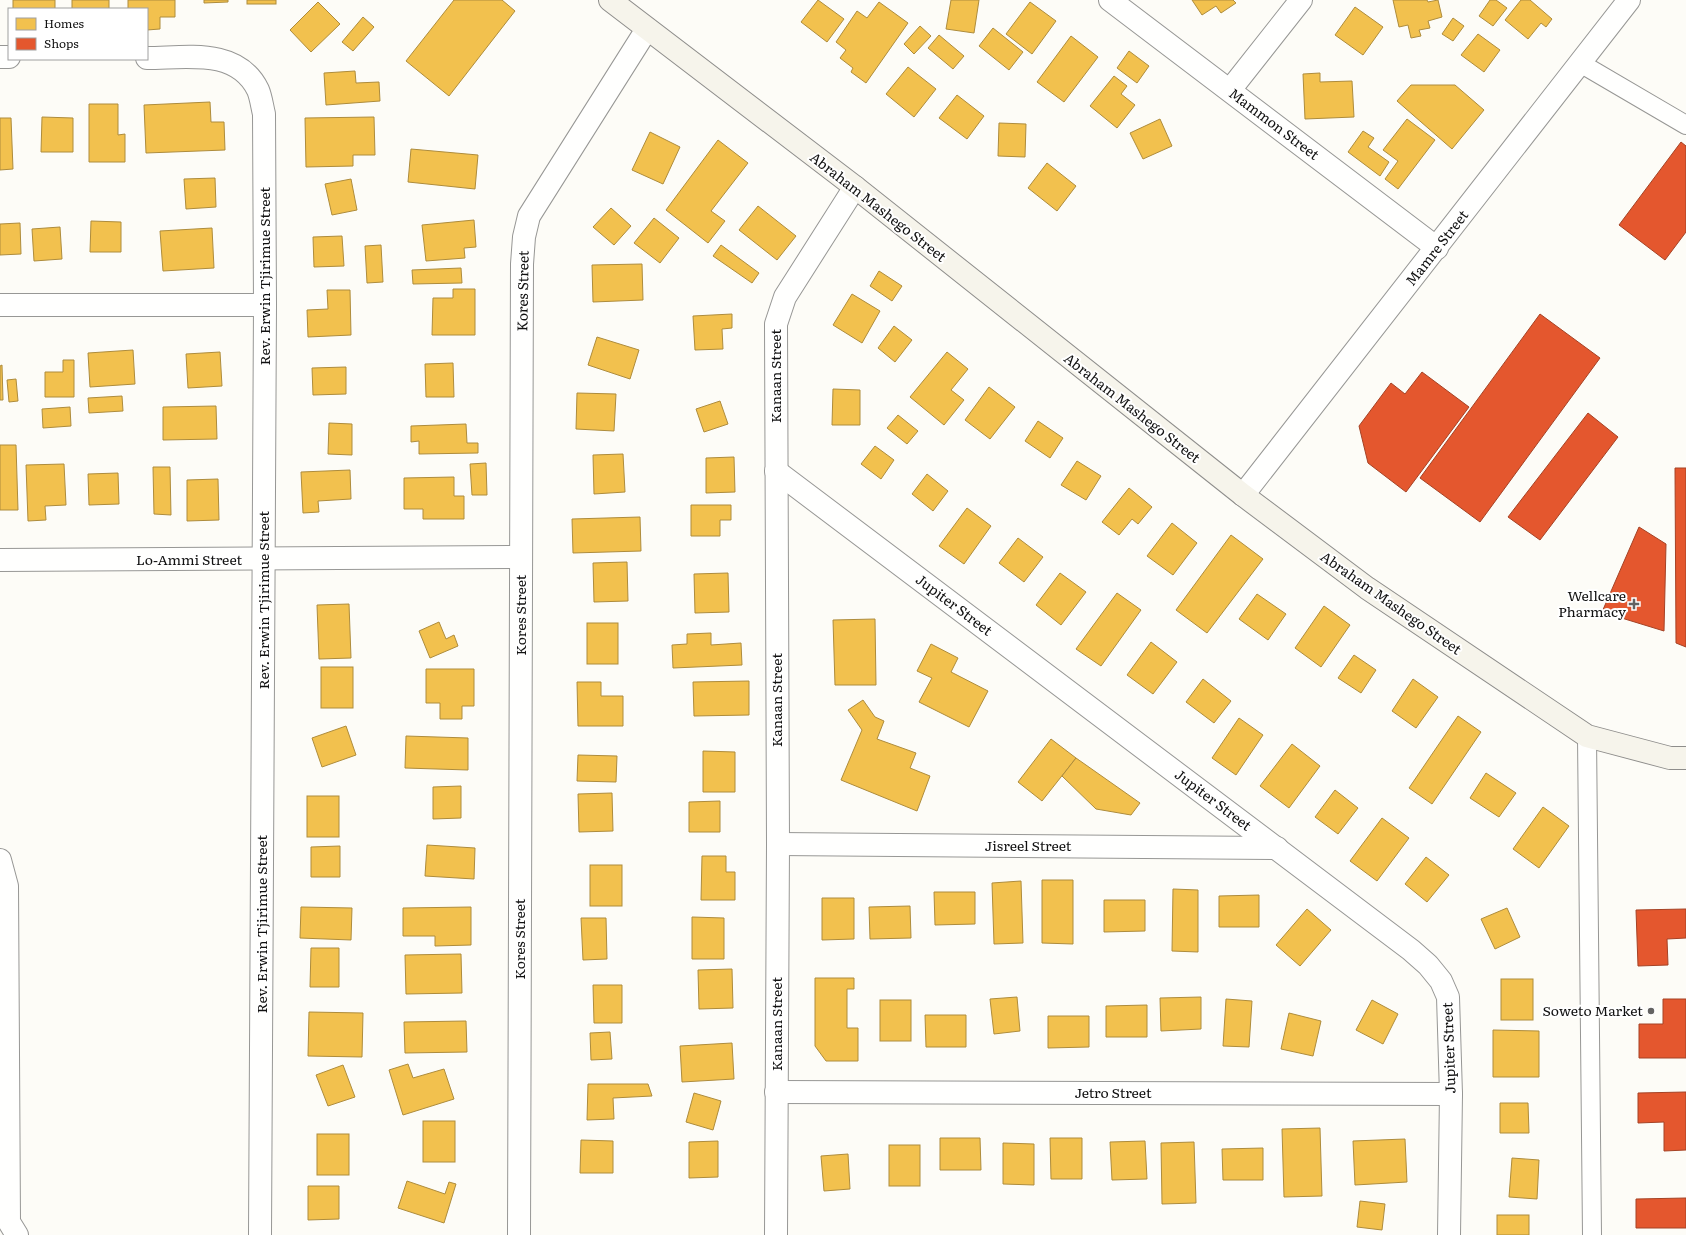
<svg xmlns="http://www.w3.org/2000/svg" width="1686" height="1235" viewBox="0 0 1686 1235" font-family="Literata,serif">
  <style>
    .homes { fill: #f2c14e; stroke: #ae8c3c }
    .shops { fill: #e4572e; stroke: #a54225 }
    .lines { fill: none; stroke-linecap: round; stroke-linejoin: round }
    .service-casing { stroke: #979795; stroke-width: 20 }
    .minor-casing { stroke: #979795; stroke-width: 24 }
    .secondary-casing { stroke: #8e8d8b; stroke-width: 24 }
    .service { stroke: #fffffe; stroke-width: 18 }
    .minor { stroke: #fffffe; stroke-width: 22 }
    .secondary { stroke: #f6f4eb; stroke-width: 22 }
    .poi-dot { fill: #646362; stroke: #fff; stroke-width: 1.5 }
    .labels { text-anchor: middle; stroke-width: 4; stroke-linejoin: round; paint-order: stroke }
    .street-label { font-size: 14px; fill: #111; stroke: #fff }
    .poi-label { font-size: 14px; fill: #111; stroke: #fff; text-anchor: end }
  </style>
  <rect width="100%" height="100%" fill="#fdfcf7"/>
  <g class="homes">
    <rect x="13" y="0" width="42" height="9"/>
    <rect x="72" y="0" width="37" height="9"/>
    <path d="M128,0h47v17h-15v12l-13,1v-21h-19z"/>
    <path d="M204,0h24v2l-24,1z"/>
    <rect x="247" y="0" width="29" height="4"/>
    <path d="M454,0h48l13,11 -66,85 -43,-35z"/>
    <path d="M818,0l26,19 -17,23 -26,-20z"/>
    <path d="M951,0h28l-5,33 -28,-4z"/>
    <path d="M1192,0h41l3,3 -15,10 -5,-7 -14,9z"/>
    <path d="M1393,0h34l1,2 10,-2 4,17 -14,4 2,7 -11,2 2,6 -10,2 -3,-13 -9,2z"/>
    <path d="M1490,0h6l11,8 -14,18 -14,-10z"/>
    <path d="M1521,0h9l22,19 -6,8 -5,-4 -13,16 -23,-19z"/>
    <path d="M318,2l22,22 -29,28 -21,-22z"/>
    <path d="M879,2l29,21 -42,60 -15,-11 2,-4 -13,-10 6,-8 -10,-8 21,-31 10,7z"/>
    <path d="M1030,2l26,19 -24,33 -26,-20z"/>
    <path d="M1355,7l28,20 -20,28 -28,-20z"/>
    <path d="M363,17l11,10 -21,24 -11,-9z"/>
    <path d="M1453,18l11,8 -11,15 -11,-7z"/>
    <path d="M920,26l11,10 -17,18 -10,-10z"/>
    <path d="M993,28l30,24 -14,18 -30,-24z"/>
    <path d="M1478,34l22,16 -16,22 -23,-17z"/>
    <path d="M939,35l25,21 -11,13 -25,-21z"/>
    <path d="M1071,36l27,21 -34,45 -27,-20z"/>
    <path d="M1129,51l20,15 -12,17 -20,-15z"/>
    <path d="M908,67l28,22 -22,28 -28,-23z"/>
    <path d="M355,71l1,12 23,-1 1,19 -54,4 -2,-32z"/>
    <path d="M1320,73v9l32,-1 2,36 -49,2 -2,-45z"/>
    <path d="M1114,76l13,10 -6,8 14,11 -18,23 -27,-22z"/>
    <path d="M1411,85h44l29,25 -32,39 -55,-48z"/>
    <path d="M957,95l27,21 -17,23 -28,-21z"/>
    <path d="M210,102l1,20h13l1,28 -79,3 -2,-48z"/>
    <path d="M89,104h29v31l7,-1v28h-36z"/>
    <path d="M42,117l31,1v34h-32z"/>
    <path d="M374,117l1,38h-22v11l-47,1 -1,-49z"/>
    <path d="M0,118h11l2,51 -13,1z"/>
    <path d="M1160,119l12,27 -29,13 -13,-26z"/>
    <path d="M1407,119l28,21 -37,49 -13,-10 13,-18 -15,-11z"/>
    <path d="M999,123l27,1 -1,33 -27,-1z"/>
    <path d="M1363,131l11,7 -6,9 21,15 -9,14 -32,-24z"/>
    <path d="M650,132l30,15 -17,37 -31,-14z"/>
    <path d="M718,140l30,23 -37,48 14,10 -17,22 -42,-33z"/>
    <path d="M411,149l67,6 -3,34 -67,-7z"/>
    <path d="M1047,163l29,23 -19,25 -29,-23z"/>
    <path d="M215,178l1,29 -30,2 -2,-30z"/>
    <path d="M351,179l6,31 -25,5 -7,-31z"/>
    <path d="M758,206l38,30 -19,24 -38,-30z"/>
    <path d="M611,208l20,18 -17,19 -21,-18z"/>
    <path d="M654,218l25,20 -19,25 -26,-20z"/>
    <path d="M474,220l2,27 -12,1 1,10 -39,3 -4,-36z"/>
    <path d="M91,221l30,1v30h-31z"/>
    <path d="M20,223l1,31 -21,1v-31z"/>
    <path d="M60,227l2,32 -28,2 -2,-32z"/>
    <path d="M212,228l2,40 -51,3 -3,-40z"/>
    <path d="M342,236l2,30 -30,1 -1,-30z"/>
    <path d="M381,245l2,37 -16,1 -2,-37z"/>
    <path d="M721,245l38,28 -7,10 -39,-27z"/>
    <path d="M642,264l1,36 -50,2 -1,-37z"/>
    <path d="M461,268l1,15 -49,1 -1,-14z"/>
    <path d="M879,271l23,15 -10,15 -22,-15z"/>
    <path d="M453,289h22v46h-43l1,-37h20z"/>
    <path d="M327,290h23l1,45 -43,2 -1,-27 21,-1z"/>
    <path d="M852,294l28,17 -18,32 -29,-18z"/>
    <path d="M732,314v14l-10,1 1,20 -28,1 -2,-34z"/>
    <path d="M894,326l18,14 -17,22 -17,-14z"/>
    <path d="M597,337l42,13 -9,29 -42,-14z"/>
    <path d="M133,350l2,34 -45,3 -2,-34z"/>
    <path d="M220,352l2,34 -34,2 -2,-34z"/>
    <path d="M947,352l21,17 -17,21 13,10 -20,25 -34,-28z"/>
    <path d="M63,360h11v37h-29v-25h18z"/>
    <path d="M453,363l1,34h-28l-1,-33z"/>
    <path d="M2,365l1,35h-3v-34z"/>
    <path d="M346,367v27l-33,1 -1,-27z"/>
    <path d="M16,379l2,22 -9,1 -2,-22z"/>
    <path d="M989,387l26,20 -25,32 -25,-19z"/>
    <path d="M833,389l27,1v35h-28z"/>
    <path d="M577,393l39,1 -2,37 -38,-2z"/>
    <path d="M122,396l1,15 -34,2 -1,-15z"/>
    <path d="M720,401l8,23 -24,8 -8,-23z"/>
    <path d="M216,406l1,33 -54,1v-33z"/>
    <path d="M70,407l1,19 -28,2 -1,-19z"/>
    <path d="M898,415l20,16 -11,13 -20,-16z"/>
    <path d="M1038,421l25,17 -13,20 -25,-17z"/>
    <path d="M329,423l23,1v31l-24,-1z"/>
    <path d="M466,424l1,19h11v10l-59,1v-13l-8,1v-16z"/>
    <path d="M0,445h16l2,65h-18z"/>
    <path d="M875,446l19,14 -13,19 -20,-15z"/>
    <path d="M623,454l2,38 -31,2 -1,-39z"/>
    <path d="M734,457l1,35 -29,1v-35z"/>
    <path d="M1077,461l24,15 -15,24 -25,-15z"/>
    <path d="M486,463l1,32h-15l-2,-31z"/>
    <path d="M64,464l2,41 -21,1 1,14 -18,1 -2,-56z"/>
    <path d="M153,467h17l1,48 -17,-1z"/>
    <path d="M350,470l1,29 -33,2 1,11 -16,1 -2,-41z"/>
    <path d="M118,473l1,31 -30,1 -1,-31z"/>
    <path d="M927,474l21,17 -15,20 -21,-17z"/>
    <path d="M454,477v19h10v23h-41v-10h-19v-31z"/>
    <path d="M218,479l1,41 -32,1v-41z"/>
    <path d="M1129,488l23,19 -14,17 -6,-5 -13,16 -17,-13z"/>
    <path d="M691,505h40v15h-11v16h-29z"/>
    <path d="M967,508l24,18 -27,38 -25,-18z"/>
    <path d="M640,517l1,34 -68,2 -1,-34z"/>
    <path d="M1172,523l25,20 -24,32 -26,-19z"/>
    <path d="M1231,535l32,24 -56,74 -31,-23z"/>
    <path d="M1018,538l25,19 -19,25 -25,-19z"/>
    <path d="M627,562l1,39 -34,1 -1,-39z"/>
    <path d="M728,573l1,39 -34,1 -1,-39z"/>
    <path d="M1060,573l26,19 -25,33 -25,-20z"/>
    <path d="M1117,593l24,17 -40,56 -25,-17z"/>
    <path d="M1257,594l29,20 -18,26 -29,-21z"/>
    <path d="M349,604l2,54 -32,1 -2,-54z"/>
    <path d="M1324,606l26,19 -29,42 -26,-19z"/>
    <path d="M875,619l1,66h-41l-2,-65z"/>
    <path d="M439,622l7,17 8,-4 4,11 -28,12 -11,-27z"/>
    <rect x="587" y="623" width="31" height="41"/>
    <path d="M711,633v12l30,-2 1,22 -69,3 -1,-23 15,-1v-10z"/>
    <path d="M1151,642l26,20 -24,32 -26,-19z"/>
    <path d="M931,644l27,14 -7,14 37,19 -19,36 -50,-25 13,-24 -15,-7z"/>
    <path d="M1354,655l22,15 -15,23 -23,-15z"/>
    <rect x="321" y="667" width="32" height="41"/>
    <path d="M426,669h48v37h-12v13h-22v-16h-14z"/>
    <path d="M1203,679l28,22 -17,22 -28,-21z"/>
    <path d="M1413,679l25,18 -22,31 -24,-17z"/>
    <path d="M749,681v34l-55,1 -1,-34z"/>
    <path d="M577,682h24v14h22v30h-45z"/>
    <path d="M863,700l12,17 9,4 -7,18 39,14 -6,15 20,8 -13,35 -76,-31 21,-50 -14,-20z"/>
    <path d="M1458,716l23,16 -49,72 -23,-16z"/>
    <path d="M1239,718l24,17 -27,40 -24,-17z"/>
    <path d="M346,726l10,29 -34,12 -10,-29z"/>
    <path d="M406,736l62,2v32l-63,-2z"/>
    <path d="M1051,739l25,19 -34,43 -24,-19z"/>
    <path d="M1292,744l28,22 -31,42 -29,-22z"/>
    <path d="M703,751l32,1v40h-32z"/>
    <path d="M578,755l39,1 -1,26 -39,-1z"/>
    <path d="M1076,758l64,45 -9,12 -35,-6 -34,-33z"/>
    <path d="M1486,773l30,20 -17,24 -29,-19z"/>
    <path d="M461,786v32l-28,1v-32z"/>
    <path d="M1335,790l23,18 -20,26 -23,-17z"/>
    <path d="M612,793l1,38 -34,1 -1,-38z"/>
    <rect x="307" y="796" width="32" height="41"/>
    <path d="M720,801v31h-31v-30z"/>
    <path d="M1543,807l26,19 -30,42 -26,-19z"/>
    <path d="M1382,818l27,20 -32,43 -27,-20z"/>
    <path d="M427,845l48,3 -1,31 -49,-3z"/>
    <path d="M340,846v31h-29v-30z"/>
    <path d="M702,856h24v16h9v28h-34z"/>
    <path d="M1426,857l23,18 -22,27 -22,-18z"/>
    <rect x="590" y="865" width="32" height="41"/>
    <path d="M1042,880h31v64l-31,-1z"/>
    <path d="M1021,881l2,62 -29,1 -2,-61z"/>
    <path d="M1173,889l25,1v62l-26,-1z"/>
    <path d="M934,892h41v32l-40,1z"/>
    <path d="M1259,895v32h-40v-31z"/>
    <path d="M822,898h32v41l-32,1z"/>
    <path d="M1104,900h41v31l-41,1z"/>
    <path d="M910,906l1,32 -41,1 -1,-32z"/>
    <path d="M301,907l51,1 -1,32 -51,-2z"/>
    <path d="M471,907v38l-36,1v-10h-32v-28z"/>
    <path d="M1507,908l13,29 -25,12 -14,-30z"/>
    <path d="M1307,909l24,21 -31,36 -24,-21z"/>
    <path d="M692,917l32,1v41h-32z"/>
    <path d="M581,918h25l1,41 -24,1z"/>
    <path d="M311,948h28v39h-29z"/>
    <path d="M461,954l1,39 -56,1 -1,-39z"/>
    <path d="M732,969l1,39 -34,1 -1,-39z"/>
    <path d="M815,978h39v11h-7v39h11v33h-32l-11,-15z"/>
    <rect x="1501" y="979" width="32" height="41"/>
    <path d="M593,985h29v38h-28z"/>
    <path d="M1017,997l3,34 -26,3 -4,-35z"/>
    <path d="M1201,997v32l-40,2 -1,-33z"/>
    <path d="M1226,999l26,2 -3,46 -26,-1z"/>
    <rect x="880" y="1000" width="31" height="41"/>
    <path d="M1372,1000l26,14 -15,30 -27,-14z"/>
    <path d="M1147,1005v32h-41v-31z"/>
    <path d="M309,1012l54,1 -1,44 -54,-1z"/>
    <path d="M1289,1013l32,8 -8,35 -32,-7z"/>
    <path d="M925,1015h41v32h-40z"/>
    <path d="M1048,1016h41v31l-41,1z"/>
    <path d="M466,1021l1,31 -62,1 -1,-31z"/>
    <path d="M1493,1030l46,1v46h-46z"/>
    <path d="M610,1032l2,27 -21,1 -1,-27z"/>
    <path d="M732,1043l2,36 -52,3 -2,-36z"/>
    <path d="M408,1064l5,14 31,-9 10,30 -51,16 -14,-45z"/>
    <path d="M343,1065l12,32 -27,9 -12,-31z"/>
    <path d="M588,1084h60l4,12 -39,2 1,21 -27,1z"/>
    <path d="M694,1093l27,8 -8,29 -27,-8z"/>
    <path d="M1500,1103h28l1,30h-29z"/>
    <rect x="423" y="1121" width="32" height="41"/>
    <path d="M1320,1128l2,68 -38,1 -2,-68z"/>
    <rect x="317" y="1134" width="32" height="41"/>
    <path d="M940,1138h40l1,32h-41z"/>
    <path d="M1050,1138h32v41h-31z"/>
    <path d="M1405,1139l2,43 -52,3 -2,-44z"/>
    <path d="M581,1140l32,1v32h-33z"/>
    <path d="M718,1141v36l-29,1v-36z"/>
    <path d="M1145,1141l2,38 -35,1 -2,-38z"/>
    <path d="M1194,1142l2,61 -34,1 -1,-61z"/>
    <path d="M1003,1143l31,1v41l-31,-1z"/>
    <rect x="889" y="1145" width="31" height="41"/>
    <path d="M1263,1148v32h-40l-1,-31z"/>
    <path d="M848,1154l2,35 -26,2 -3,-35z"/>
    <path d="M1512,1158l27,2 -2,39 -28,-2z"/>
    <path d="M407,1181l38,13 4,-12 7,2 -12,39 -46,-15z"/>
    <path d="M308,1186h31v33l-31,1z"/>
    <path d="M1360,1201l25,3 -3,26 -25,-3z"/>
    <rect x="1497" y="1215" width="32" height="20"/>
  </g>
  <g class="shops">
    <path d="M1681,142l5,4v86l-21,28 -46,-35z"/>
    <path d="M1540,314l60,44 -120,164 -60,-44z"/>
    <path d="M1422,372l47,35 -63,85 -38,-29 -9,-37 32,-43 14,11z"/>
    <path d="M1588,413l30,24 -78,103 -32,-23z"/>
    <path d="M1675,468h11v179l-10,-4z"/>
    <path d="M1639,527l27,17 -2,87 -62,-19z"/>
    <path d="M1686,909v29l-19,1 1,26 -30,1 -2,-56z"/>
    <path d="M1663,999h23v59h-47v-34h24z"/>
    <path d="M1686,1092v58l-22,1v-29l-26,1v-30z"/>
    <path d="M1686,1198v30h-50v-29z"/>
  </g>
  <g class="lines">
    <defs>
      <g id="service">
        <path d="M1580,63l106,62"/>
        <path d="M1587,736l5,499"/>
      </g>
      <g id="minor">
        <path d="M1110,0l327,248"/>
        <path d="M0,57h9"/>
        <path d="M147,58c38,0 90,-11 111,32 3,7 4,16 6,24l1,191 -5,930"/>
        <path d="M1230,90l71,-90"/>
        <path d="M0,305h265"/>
        <path d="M776,471l635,479 17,15 13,16 7,16 3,97 -2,141"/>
        <path d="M1243,495l386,-495"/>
        <path d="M0,560l521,-3"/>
        <path d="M778,844l499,4"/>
        <path d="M0,860l7,26 2,336 8,13"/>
        <path d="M776,1092l675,2"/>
        <path d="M519,1235l3,-971 2,-27 5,-21 118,-187"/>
        <path d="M776,1235l2,-391 -2,-520 9,-27 70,-110"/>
      </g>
      <path id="secondary" d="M610,0l245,187 388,308 124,93 220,148 83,22h16"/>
    </defs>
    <use href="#service" class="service-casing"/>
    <use href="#minor" class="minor-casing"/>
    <use href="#secondary" class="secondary-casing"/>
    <use href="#service" class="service"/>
    <use href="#minor" class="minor"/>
    <use href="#secondary" class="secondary"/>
  </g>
  <g class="poi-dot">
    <path d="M1632 598h4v4h4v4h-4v4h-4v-4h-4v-4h4z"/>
    <circle cx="1651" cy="1011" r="4"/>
  </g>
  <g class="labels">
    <g class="street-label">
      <text transform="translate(1274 124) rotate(37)" y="5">Mammon Street</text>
      <text transform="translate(878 207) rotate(38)" y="5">Abraham Mashego Street</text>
      <text transform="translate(1437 248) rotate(-52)" y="5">Mamre Street</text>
      <text transform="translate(265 276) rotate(-90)" y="5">Rev. Erwin Tjirimue Street</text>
      <text transform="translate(523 291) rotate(-89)" y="5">Kores Street</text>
      <text transform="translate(776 376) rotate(-90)" y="5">Kanaan Street</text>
      <text transform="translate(1132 408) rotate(38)" y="5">Abraham Mashego Street</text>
      <text x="189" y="565">Lo-Ammi Street</text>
      <text transform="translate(264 600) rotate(-90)" y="5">Rev. Erwin Tjirimue Street</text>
      <text transform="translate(1391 603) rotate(35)" y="5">Abraham Mashego Street</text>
      <text transform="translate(954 605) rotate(37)" y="5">Jupiter Street</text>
      <text transform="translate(521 615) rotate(-90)" y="5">Kores Street</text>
      <text transform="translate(777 700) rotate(-90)" y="5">Kanaan Street</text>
      <text transform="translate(1213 800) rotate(37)" y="5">Jupiter Street</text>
      <text x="1028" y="851">Jisreel Street</text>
      <text transform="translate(262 924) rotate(-90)" y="5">Rev. Erwin Tjirimue Street</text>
      <text transform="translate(520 939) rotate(-90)" y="5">Kores Street</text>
      <text transform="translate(777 1024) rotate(-90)" y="5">Kanaan Street</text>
      <text transform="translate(1449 1048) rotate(-92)" y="5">Jupiter Street</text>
      <text x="1113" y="1098">Jetro Street</text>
    </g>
    <g class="poi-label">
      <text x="1626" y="601">Wellcare<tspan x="1626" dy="16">Pharmacy</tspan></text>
      <text x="1643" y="1016">Soweto Market</text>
    </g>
  </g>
  <rect x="8" y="8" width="140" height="52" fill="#ffffff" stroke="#a0a0a0"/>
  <rect x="16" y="18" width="20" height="12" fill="#f2c14e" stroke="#a0a0a0"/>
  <text x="44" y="28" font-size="12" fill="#111111">Homes</text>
  <rect x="16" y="38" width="20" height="12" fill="#e4572e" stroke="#a0a0a0"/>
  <text x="44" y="48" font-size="12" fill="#111111">Shops</text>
</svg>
